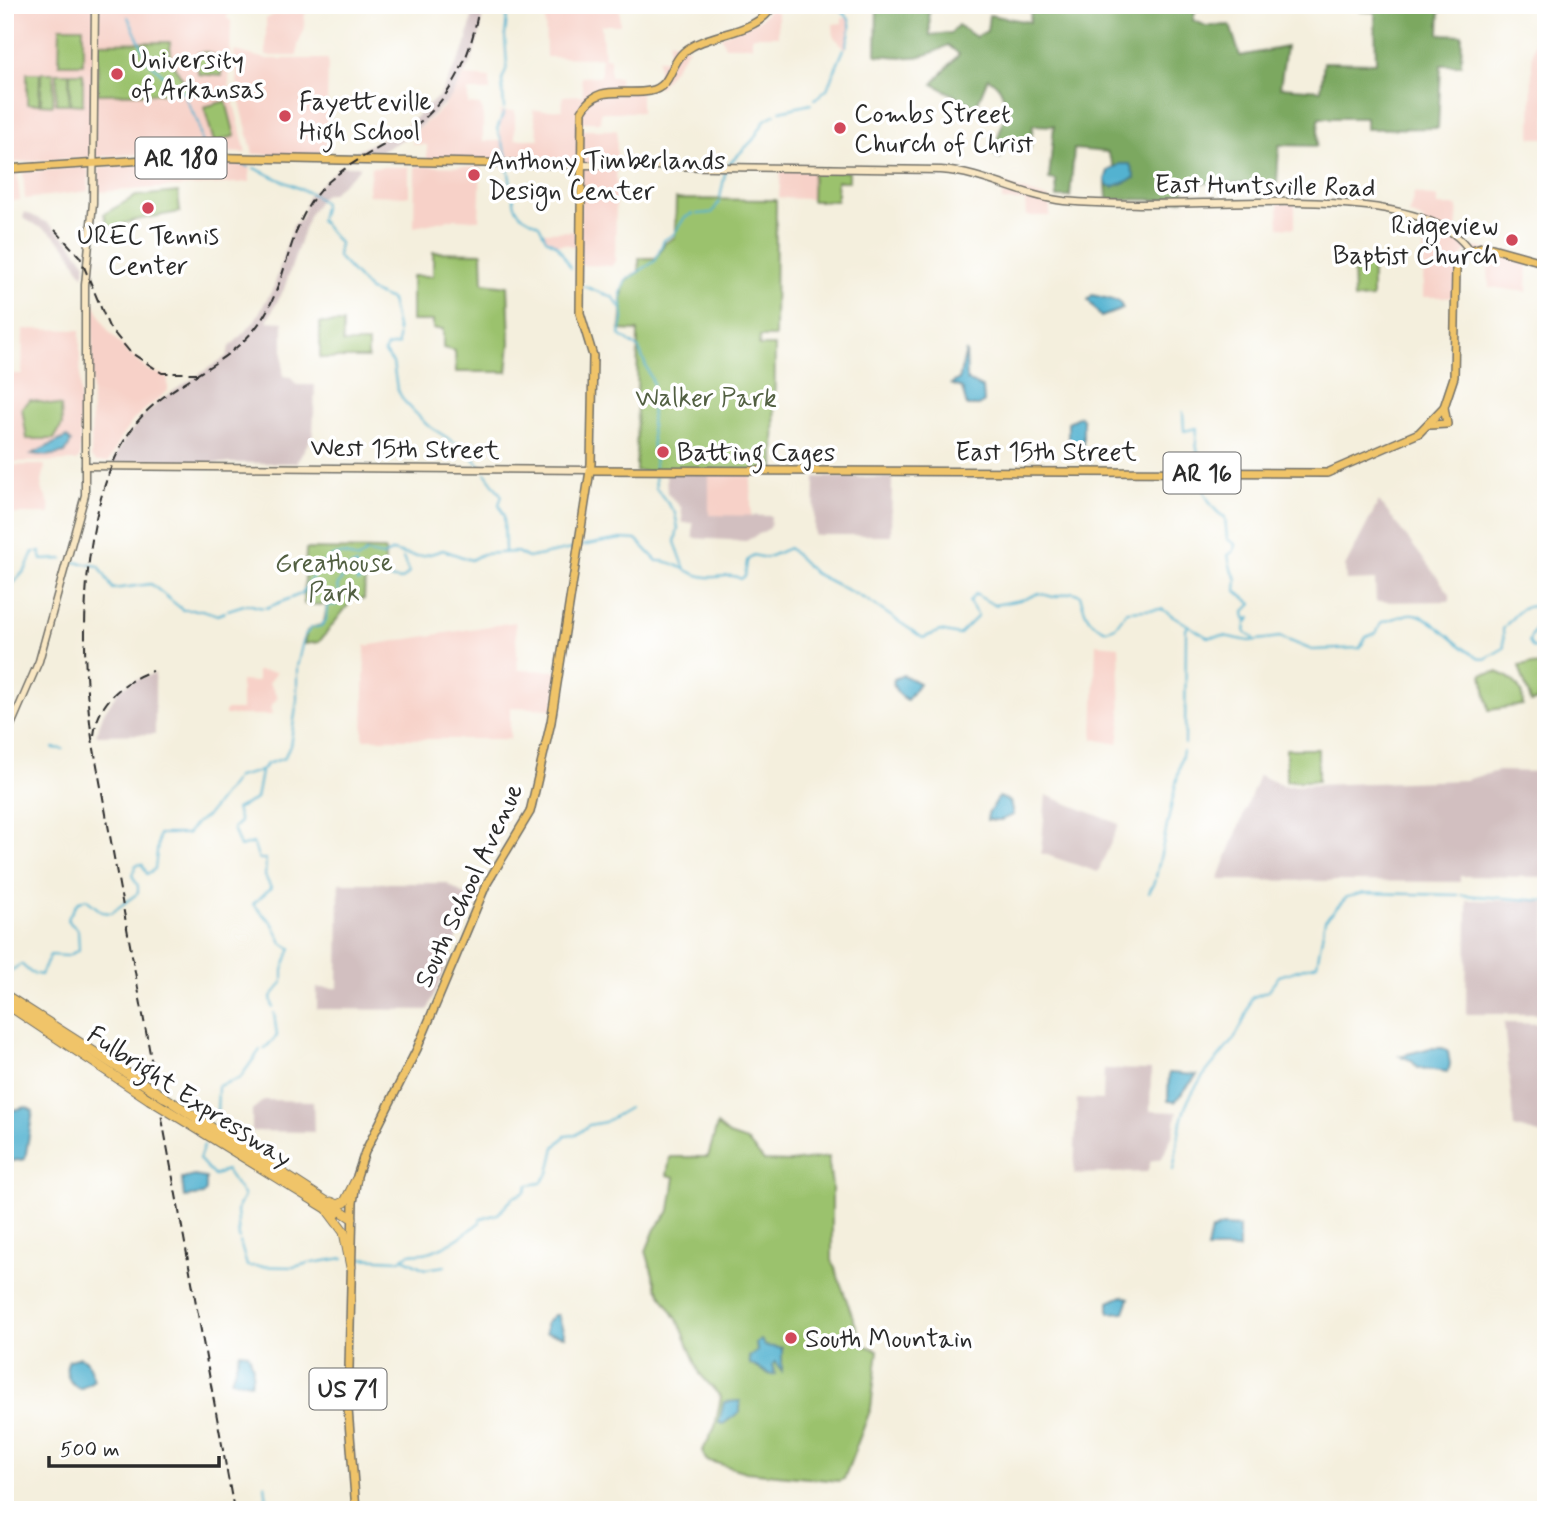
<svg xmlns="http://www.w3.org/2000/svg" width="1551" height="1515" viewBox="0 0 1551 1515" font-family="Mynerve,sans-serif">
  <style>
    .built { fill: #f7d1c8 }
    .industrial { fill: #d2bfc0 }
    .green { fill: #9bc26d; stroke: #63764c; stroke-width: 2 }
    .forest { fill: #7ca860; stroke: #546a46; stroke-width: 2 }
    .water { fill: #52b2d0; stroke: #3e6e7e; stroke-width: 2 }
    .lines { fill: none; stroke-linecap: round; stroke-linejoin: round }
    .stream { stroke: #52b2d0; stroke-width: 2 }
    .secondary-casing { stroke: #717069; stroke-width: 9 }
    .primary-casing { stroke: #717069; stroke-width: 10 }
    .highway-casing { stroke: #717069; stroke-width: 11 }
    .secondary { stroke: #f9e7c3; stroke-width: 6 }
    .primary { stroke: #f0c469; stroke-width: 7 }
    .highway { stroke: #f0c469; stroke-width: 9 }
    .rail { stroke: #2b2b2b; stroke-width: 2; stroke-dasharray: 10 5; stroke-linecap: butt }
    .highway-bridge-casing { stroke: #717069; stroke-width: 11; stroke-linecap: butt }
    .highway-bridge { stroke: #f0c469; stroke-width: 9 }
    .poi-dot { fill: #d1495b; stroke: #fff; stroke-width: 2.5 }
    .labels { text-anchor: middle; stroke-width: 7; stroke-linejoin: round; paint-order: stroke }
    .shield { fill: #fff; stroke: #6b6b6b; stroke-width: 2 }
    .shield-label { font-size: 24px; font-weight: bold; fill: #2b2b2b }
    .poi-label { font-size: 26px; fill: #2b2b2b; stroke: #fff; text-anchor: start }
    .street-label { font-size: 26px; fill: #2b2b2b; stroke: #fff }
    .park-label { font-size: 26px; fill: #526042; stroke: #fff }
  </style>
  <rect width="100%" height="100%" fill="#fff"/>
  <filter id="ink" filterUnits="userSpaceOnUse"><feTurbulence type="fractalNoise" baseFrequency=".0143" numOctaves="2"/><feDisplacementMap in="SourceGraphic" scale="14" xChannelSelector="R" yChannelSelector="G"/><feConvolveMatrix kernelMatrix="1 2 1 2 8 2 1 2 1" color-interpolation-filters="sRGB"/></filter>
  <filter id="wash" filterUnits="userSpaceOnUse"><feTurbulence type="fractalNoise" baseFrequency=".00686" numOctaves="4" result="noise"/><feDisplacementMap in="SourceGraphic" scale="28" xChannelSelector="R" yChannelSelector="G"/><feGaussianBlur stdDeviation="1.57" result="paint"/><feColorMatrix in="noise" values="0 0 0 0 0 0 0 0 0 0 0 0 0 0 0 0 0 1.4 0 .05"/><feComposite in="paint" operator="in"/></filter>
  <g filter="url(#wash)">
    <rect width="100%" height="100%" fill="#f4efdd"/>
    <g class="built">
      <path d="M5,5h231l-10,12 5,4 -2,63 17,69 -56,-2 -185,12z"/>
      <path d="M545,5h38l1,6 36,-1v15h-19l3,33h6v19h9v14l22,1v20h-40l-1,10h-19v8h36l-2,131 -3,5 -32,-1v-17l-15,-4 -8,1 -13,-9 -1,-4 37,-1v-66l-153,-4v-16l-14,-1 1,-11 29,-26 21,-31 26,2v13h-22v13l12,1 3,6v30h17v-30h15v28h24l-6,-29h29l1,-14 20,-1 -2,-18 20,-1v-18l-55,-1z"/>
      <path d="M771,8l7,5v23h-26v10h-27l-4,-10 37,-15z"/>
      <path d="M305,12l-1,18 -6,15 -1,11h-31v-37l7,-4z"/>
      <path d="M842,18h5l4,9 -5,22 -12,-12 -1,-13 9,-1z"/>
      <path d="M1536,34l10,1v103h-15l1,-80z"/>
      <path d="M670,40l19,8 -31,41v-30h10z"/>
      <path d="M234,51l33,8h61l-2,97 -73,-2 -14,-56z"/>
      <path d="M231,161l18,3 1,18 -151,10v-23l3,-2z"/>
      <path d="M415,166l66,1 -2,53 -26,-1 -39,8z"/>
      <path d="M85,167l4,4 -1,20 -63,8 -2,-27z"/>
      <path d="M371,167h38v29l-41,-1z"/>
      <path d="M781,170l31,1v28l-33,-1z"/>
      <path d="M17,173l3,27 -15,2v-28z"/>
      <path d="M1002,184l48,15v17h-24l-1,-15h-23z"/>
      <path d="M1414,193l24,5v8h20l-2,28 12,15 6,-2 54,12 -1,33 -38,-5 -1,-19 -20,-18 -8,9 -4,38h-33l1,-77 -15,-6z"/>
      <path d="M1278,203h17v25l-16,-1z"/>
      <path d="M93,301l14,28 21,24 20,17 20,7v14l-33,27 -13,18 -13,26h-12l-6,-5z"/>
      <path d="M23,329l57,1v127l-4,4 -71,1v-88h17z"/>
      <path d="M5,465h40l-4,23 8,15 1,11h-45z"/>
      <path d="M709,471l42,1v45l-42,-2z"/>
      <path d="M515,622l3,48 41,1 -6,38 -43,-2v32h-147l2,-93z"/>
      <path d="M1096,644l23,2 2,74 -3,24 -25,-5z"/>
      <path d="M257,671l20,1 -8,11 9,14 -7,9 1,9h-47v-5h16v-29l16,1z"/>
    </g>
    <g class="industrial">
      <path d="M475,5h9l-4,28 -8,27 -21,37 -40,38 -41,22h-17v-4l53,-27 34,-31 25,-47z"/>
      <path d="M340,166h20v2l-29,26h-7l-15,21 -25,74 -17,32 16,1v54l7,1 7,8h18l-2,50 -17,28h-177l-8,3 11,-23 20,-26 21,-19 64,-42 2,-8 25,-26 20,-35 15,-50 5,-13 8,-7 6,-21z"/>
      <path d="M25,212l23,11 23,20 15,21 -3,12 -16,-28 -16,-15 -28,-15z"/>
      <path d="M666,471h43v44l62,1 -1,12 -24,13 -53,-3v-15h-10l-2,-16 -14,-14z"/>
      <path d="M815,477l77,1 -1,57h-77z"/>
      <path d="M1379,501l71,93v7l-74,1 -1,-22 -29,1 -1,-14z"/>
      <path d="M155,673v61l-59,1 7,-21 16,-24 16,-10z"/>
      <path d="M1498,771l48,1v105l-86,-1v6l-242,-2 41,-105 25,11 181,-6z"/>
      <path d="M1046,795l73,29 -21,48 -57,-19z"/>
      <path d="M339,883h107l27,17 -45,110 -111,-1v-21h21z"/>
      <path d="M1467,900l73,1 6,3v110h-80z"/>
      <path d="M1504,1023l42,1v112l-32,-9z"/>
      <path d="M1104,1069l47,1 -1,41 27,1 -4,22 -11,24 -11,3 -4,11 -73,2 3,-75 26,1z"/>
      <path d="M264,1100l49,1 1,31 -62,-1v-21z"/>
    </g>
    <g class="green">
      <path d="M60,27h23v37h-24z"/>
      <path d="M170,42l1,19 21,32 -94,1 -1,-51z"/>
      <path d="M207,52l13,6 2,18 -24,-2v-21z"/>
      <path d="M27,73h13l-1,31h-12z"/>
      <path d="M41,73h13l-1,32 -12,-1z"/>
      <path d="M57,73h12v31h-13z"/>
      <path d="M70,73h13v32l-13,-1z"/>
      <path d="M226,101l9,35 -21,6 -10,-35z"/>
      <path d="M813,168l36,4v9h-12v20h-25z"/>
      <path d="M178,192l2,20 -44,8 -27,8 -5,-14 32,-18z"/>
      <path d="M676,199l100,1 -1,137h-15l-1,9h16l-1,126 -138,-1 2,-140 -18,-1c7,-21 -8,-47 19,-58v-14h17l9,-15 10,-6z"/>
      <path d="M433,252l49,1 1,30 25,3 2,57 -3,29h-51l-1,-21 -12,-3v-19h-10v-8h-21v-45h21z"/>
      <path d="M1353,261h19v37l-18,1z"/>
      <path d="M320,323h23v20h25v15h-48z"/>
      <path d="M30,400l31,6 1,19 -8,14h-27l-5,-31z"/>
      <path d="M306,549l79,1v27h-20l-1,22h-11l-34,43 -15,2 3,-13c18,-13 15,6 20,-26l-23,-1z"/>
      <path d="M1531,664l15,3v31l-15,4 -12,-36z"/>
      <path d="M1497,672c16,6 26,15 26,33l-34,5 -7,-36z"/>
      <rect x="1286" y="749" width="32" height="32"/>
      <path d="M717,1125l12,10 18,6 17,20 27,1 37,-5 4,29v74l31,85 15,5 -7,58 -27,71 -6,2 -92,-9 -40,-12 -4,-8 13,-25 6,-30 -21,-23 -20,-50 -23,-36 -11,-37 9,-22 15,-19 5,-33 -8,-2 3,-18h38z"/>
    </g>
    <path class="forest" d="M877,5h52l1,30 21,-2 7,-8 18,12 11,-6 2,-16 41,7 1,-13 -28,-4h194l-4,15 13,6 24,-1 10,31 46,-9 -6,40 41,3 3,-28 52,1 -1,-51 -16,-1v-6h81l-1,29 23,1 -1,30h-20l-3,63 -72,1v-11h-47l-2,28 -38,-1 -2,38h-93v17l-77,-1c0,-13 -5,-24 7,-32l-7,-15 -33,-3 -4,48h-13l-1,-17 -7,-1 5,-53 -21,-1 -3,23 -21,-9 -9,20 -8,-6c10,-26 25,-58 -4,-75l-12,29 -43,-23 26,-30 -11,-9c-28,17 -43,12 -72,10z"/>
    <g class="water">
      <path d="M1120,164h10l5,14 -22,9 -6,-2 -2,-5 3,-9z"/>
      <path d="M1092,295l27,6 4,8 -22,8 -13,-17z"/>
      <path d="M966,351l1,29 16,8 1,14 -5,4h-12l-5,-18 -11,-4 8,-5z"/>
      <path d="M1080,416l3,4v30l-11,3 -4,-4v-27z"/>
      <path d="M67,437l4,5 -6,11 -19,3 -14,-2z"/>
      <path d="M903,675l16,8 -12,17c-6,-4 -16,-11 -13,-21z"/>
      <path d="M999,797l11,4 3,14 -11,5h-15l1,-6z"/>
      <path d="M1430,1048h13l5,4 2,12 -2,8 -30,-4 -7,-8 -11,-4z"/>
      <path d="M1169,1073l28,2 -22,27 -7,-1z"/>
      <path d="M26,1107l7,4 -8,48 -20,3v-50z"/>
      <path d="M194,1176l12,2v13l-3,4 -19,2 -2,-18z"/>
      <path d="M1222,1226l17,1v22h-32l4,-18z"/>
      <path d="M1122,1296l7,2 -5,14 -15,1v-11z"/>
      <path d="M554,1315h4l7,21 -19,-3v-10z"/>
      <path d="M761,1340l4,6 17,2v23l-7,-9 -3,3 3,9 -4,1 -21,-11 -1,-7 8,-6 -1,-8z"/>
      <path d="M240,1352l8,1c5,11 7,19 2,30l-19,-3z"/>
      <path d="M80,1357l7,4 7,19 -14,9c-11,-5 -17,-18 -11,-29z"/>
      <path d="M740,1401v11l-17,12 -4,-1 5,-21z"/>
    </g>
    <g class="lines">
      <g class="stream">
        <path d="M842,5v7c13,8 8,21 4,34"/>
        <path d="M128,17l21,45 34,31 15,30 5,27 26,4"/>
        <path d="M815,99l12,-10 17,-40"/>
        <path d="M504,108l-2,-28 5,-13 -2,-31 3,-31"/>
        <path d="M780,111l31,-7"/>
        <path d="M504,112l-7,17 11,29"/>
        <path d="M237,162l12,5"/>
        <path d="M729,164l24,-24 12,-20 10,-6"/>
        <path d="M254,168l60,27"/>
        <path d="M508,168l7,38 5,8 19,11 7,14 11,6 14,23"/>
        <path d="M316,197l8,6 -4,17 19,23 -1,14 32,34 21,9 7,32"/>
        <path d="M720,198l6,-29"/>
        <path d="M697,214l15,-1 7,-11"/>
        <path d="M584,286l30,12 6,10"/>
        <path d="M398,336v9l-11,2 -3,5 9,11 4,26 7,12 23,24 35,22 19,19"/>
        <path d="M1183,412l1,19 13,-3 -1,15 5,27"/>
        <path d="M655,467l-4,-39 2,-45 -14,-34 -19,-14 3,-16 -2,-26 5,-13 29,-19 9,-21 10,-6 11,-17 8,-3"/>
        <path d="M485,473l17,23 -3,8 5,12 1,35"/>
        <path d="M655,475l1,13 19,25 3,15 -3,14 10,27"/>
        <path d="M1202,477c-2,13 12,36 23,40l2,22 8,5 -1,7 -6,4 3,14 6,10 -1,12 16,13 -8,8 1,7 6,-1 -5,5 -1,10 9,5"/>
        <path d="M581,546l40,-7 16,1 20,21c20,-1 30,14 50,16 12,2 23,-5 34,2l4,-3 2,-15 6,-6 13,3 23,-10 25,25 53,27 56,38 17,-7 19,4 19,-19 -9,-14 6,-8 19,11 31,-6 14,-6 14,4 20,-5 7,3c5,17 7,29 27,35l8,-3 12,-16 35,-2 45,28 17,-1 25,5 31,-4 32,13 48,-2 6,-11 10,-4 6,-11c8,-2 19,-6 27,-8 21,-4 54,43 76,45l19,-11 -1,-19c10,-12 20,-28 38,-21v8l-12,25 3,6 14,5"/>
        <path d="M74,562l25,4 14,23 38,-5 32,26h19l16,5 7,-3"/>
        <path d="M5,593l21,-24 7,-17h7l2,8 21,-1"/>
        <path d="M266,608l35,-14c13,-18 27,-53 56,-34l9,-7 17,3 10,-5c24,7 26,7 50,-1l28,10 11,-6 35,-2 11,6 48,-10"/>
        <path d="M228,610l19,-6 16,4"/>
        <path d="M1185,744l1,-115 2,-3"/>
        <path d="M53,748l10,1"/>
        <path d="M261,772l-5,27 -20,10 4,13 -7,6 7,19 13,-4 6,16h7l-1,17 6,12 -18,16 20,20 9,19 9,5 -8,22v12l-12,15 2,11"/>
        <path d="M1156,877l27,-126"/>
        <path d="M1149,893l6,-13"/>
        <path d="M1462,895l84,6"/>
        <path d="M5,975l16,-11 10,9 10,2 9,-20 17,1 12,-6 -1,-20 -11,-10 10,-17 9,-4 16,13 9,1 27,-20v-7l-6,-11 4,-10 6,-1 5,10 8,-5 4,-35h28l10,-12 10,-6 30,-39 24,-6 6,-7 17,-6 6,-12 7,-45v-34l7,-31 7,-8 10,-2 5,-6 1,-15h9l6,-6 -5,-12 11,-19 8,-3 1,17 14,-6 31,4 7,-7 -6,-15"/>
        <path d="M264,1049l13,-13 -3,-23"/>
        <path d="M217,1117l1,-31 22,-8 20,-28"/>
        <path d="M204,1145l-5,14 15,17 12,-6 18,26 -7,14 2,29"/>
        <path d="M1173,1170c6,-26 5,-52 18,-75 22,-41 49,-47 60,-97l17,-7 11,-15 38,-12 8,-44 22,-23 17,-4 94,2"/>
        <path d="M480,1219l18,-5 16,-17 11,-5 3,-7 13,-2 8,-10 6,-26 10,-11 11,-1 13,-10 16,-3 24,-14"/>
        <path d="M240,1242l7,24 47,1 15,-4"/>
        <path d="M356,1258l45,2c10,-11 19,-4 31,-9 17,-6 34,-17 48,-29"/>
        <path d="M405,1259l20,10 20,-3"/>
        <path d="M312,1263l32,-5"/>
        <path d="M265,1484l3,26"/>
      </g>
    </g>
  </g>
  <g filter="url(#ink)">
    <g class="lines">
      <defs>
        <g id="secondary">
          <path d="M580,165l361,5c44,3 80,26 123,31 46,4 93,3 139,2 64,0 227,-13 266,47"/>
          <path d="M85,466l506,4"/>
          <path d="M5,739l34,-78 46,-166v-210l8,-82 2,-198"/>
        </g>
        <g id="primary">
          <path d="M5,169l187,-12 388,8"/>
          <path d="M1430,425l17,-1 -3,-17"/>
          <path d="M591,470l736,3 92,-40 25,-26 10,-30 2,-109 9,-16 20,-6 61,17"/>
          <path d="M356,1510l-8,-101 5,-206 4,-27 8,-24 52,-103 69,-164 44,-73 21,-90 40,-258 2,-108 -13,-43 2,-202c15,-28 42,-15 68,-20 22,-4 19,-26 34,-39 24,-21 73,-16 89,-47"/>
        </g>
        <g id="highway">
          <path d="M5,995l142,91"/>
          <path d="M5,1003l144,96"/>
          <path d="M164,1097l188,121"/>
          <path d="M167,1110l169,104"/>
          <path d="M331,1202l7,3 7,-3 11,-22"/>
          <path d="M329,1212l15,20 7,35"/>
        </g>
      </defs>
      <use href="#secondary" class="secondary-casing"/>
      <use href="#primary" class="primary-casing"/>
      <use href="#highway" class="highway-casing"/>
      <use href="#secondary" class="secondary"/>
      <use href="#primary" class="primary"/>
      <use href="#highway" class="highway"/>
      <g class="rail">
        <path d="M55,230l25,27 29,70 21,25 32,21h34"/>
        <path d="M94,736c3,-33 29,-55 58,-65"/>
        <path d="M234,1510l-142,-772c-13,-92 -15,-261 57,-329 35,-33 83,-47 111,-87 30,-43 27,-100 65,-137 23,-22 53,-36 80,-52 45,-29 67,-76 74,-128"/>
      </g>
      <defs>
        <g id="highway-bridge">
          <path d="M147,1086l17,11"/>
          <path d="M149,1099l18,11"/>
        </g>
      </defs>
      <use href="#highway-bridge" class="highway-bridge-casing"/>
      <use href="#highway-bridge" class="highway-bridge"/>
    </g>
  </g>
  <g class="poi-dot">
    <circle cx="117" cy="74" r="7"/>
    <circle cx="285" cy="116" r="7"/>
    <circle cx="840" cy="128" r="7"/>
    <circle cx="474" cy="175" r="7"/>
    <circle cx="148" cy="208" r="7"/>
    <circle cx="1512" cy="240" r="7"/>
    <circle cx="663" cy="452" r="7"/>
    <circle cx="791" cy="1338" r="7"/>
  </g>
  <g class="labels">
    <g class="shield">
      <rect x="135.5" y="137.5" width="91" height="41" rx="5"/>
      <rect x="1163.5" y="452.5" width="77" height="41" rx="5"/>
      <rect x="309.5" y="1368.5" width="77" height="41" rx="5"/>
    </g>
    <g class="shield-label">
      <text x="181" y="166">AR 180</text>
      <text x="1202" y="481">AR 16</text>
      <text x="348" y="1397">US 71</text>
    </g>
    <g class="poi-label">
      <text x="131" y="68">University<tspan x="131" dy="30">of Arkansas</tspan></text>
      <text x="299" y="110">Fayetteville<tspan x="299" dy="30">High School</tspan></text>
      <text x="854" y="122">Combs Street<tspan x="854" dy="30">Church of Christ</tspan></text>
      <text x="488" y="169">Anthony Timberlands<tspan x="488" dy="30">Design Center</tspan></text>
      <text x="1498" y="234" text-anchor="end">Ridgeview<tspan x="1498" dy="30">Baptist Church</tspan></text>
      <text x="148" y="244" text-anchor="middle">UREC Tennis<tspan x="148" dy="30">Center</tspan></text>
      <text x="677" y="461">Batting Cages</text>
      <text x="805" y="1347">South Mountain</text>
    </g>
    <g class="street-label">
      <text transform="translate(1265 185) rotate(1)" y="9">East Huntsville Road</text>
      <text transform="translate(405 448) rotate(1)" y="9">West 15th Street</text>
      <text x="1046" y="460">East 15th Street</text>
      <text transform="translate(468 885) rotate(-65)" y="9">South School Avenue</text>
      <text transform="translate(190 1096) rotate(33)" y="9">Fulbright Expressway</text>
    </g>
    <g class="park-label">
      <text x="706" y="406">Walker Park</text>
      <text x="334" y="571">Greathouse<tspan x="334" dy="30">Park</tspan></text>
    </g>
  </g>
  <rect width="1551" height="1515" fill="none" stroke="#fff" stroke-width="28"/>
  <path d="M49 1456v10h170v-10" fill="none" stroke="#2b2b2b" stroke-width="3.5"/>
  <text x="60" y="1456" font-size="21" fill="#2b2b2b" stroke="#ffffff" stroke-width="5" paint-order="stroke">500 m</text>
</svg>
